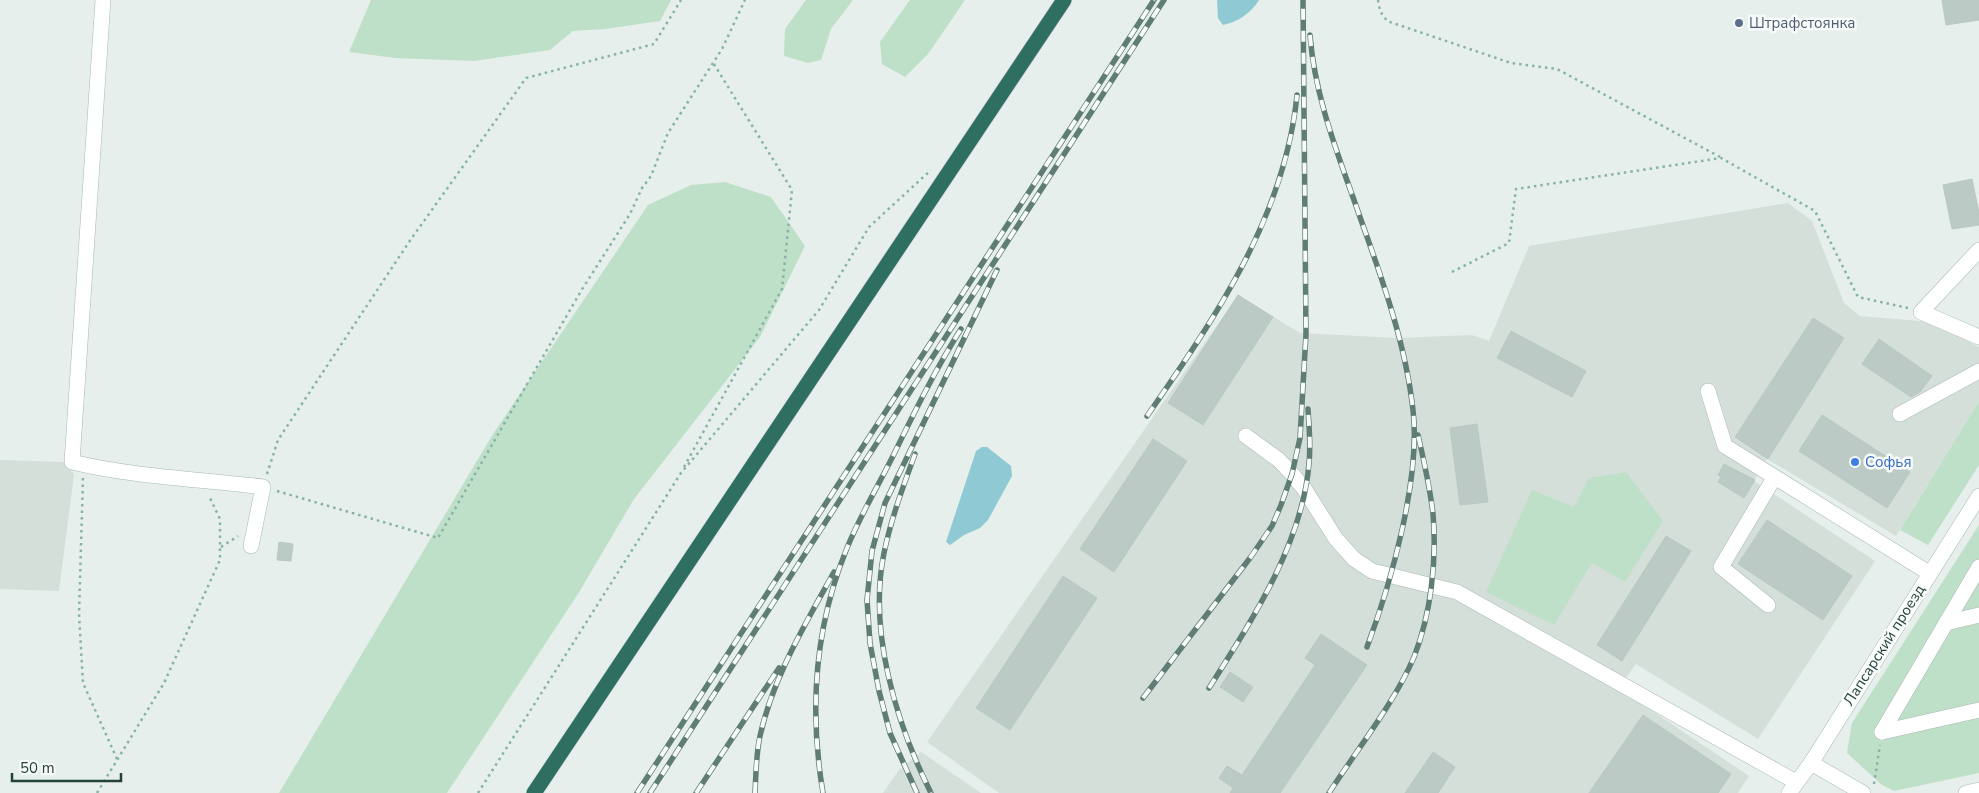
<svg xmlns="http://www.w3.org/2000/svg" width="1979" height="793" viewBox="0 0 1979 793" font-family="'Nunito Sans',sans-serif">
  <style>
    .built { fill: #d4dfda }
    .green { fill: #bfe0c8 }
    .water { fill: #8ec9d4 }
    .building { fill: #bbcac4; stroke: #b8c9c2 }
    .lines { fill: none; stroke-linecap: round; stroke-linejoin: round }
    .minor-casing { stroke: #a8b8b2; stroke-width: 16 }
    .highway-casing { stroke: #c2cac8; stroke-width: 16 }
    .path { stroke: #86b3a5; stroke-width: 2.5; stroke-dasharray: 2.5 4; stroke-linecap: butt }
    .minor { stroke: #fff; stroke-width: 15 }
    .highway { stroke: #2f6f62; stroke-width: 15 }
    .rail-casing { stroke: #5f7d75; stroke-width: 5.5 }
    .rail { stroke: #f7fbf9; stroke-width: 4; stroke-dasharray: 11; stroke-linecap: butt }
    .service-dot { fill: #5c6f8a; stroke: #f7fbf9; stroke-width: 2 }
    .shop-dot { fill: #3f7fe0; stroke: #f7fbf9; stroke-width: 2 }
    .labels { text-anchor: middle; stroke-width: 5; stroke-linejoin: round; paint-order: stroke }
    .service-label { font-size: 15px; fill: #4e5e75; stroke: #f7fbf9; text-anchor: start }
    .shop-label { font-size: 15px; fill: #366cbe; stroke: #f7fbf9; text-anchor: start }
    .street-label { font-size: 15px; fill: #24423a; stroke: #f7fbf9 }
  </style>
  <rect width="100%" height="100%" fill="#e6efeb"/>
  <g class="built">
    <path d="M1788,203l24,18 32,82 16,13 71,6 48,25v54l-83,135 -129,-77 -13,22 121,80 -117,178 -122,-75 -19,26 25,14 107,72 -11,17h-739l-72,-51 311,-447 62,38 98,5 74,-3 17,6 40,-95z"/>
    <path d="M0,460l64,2 10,12 -15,117 -59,-2z"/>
    <path d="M921,752l60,41h-98l16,-23z"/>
  </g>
  <g class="green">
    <path d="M371,0h300l-11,21 -55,8 -32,2 -23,19 -76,11 -79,-3 -46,-6z"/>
    <path d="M806,0h47l-22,29 -10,31 -13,3 -24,-7 1,-27z"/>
    <path d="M910,0h55l-37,54 -23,23 -23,-13 -2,-22z"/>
    <path d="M725,182l46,15 34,49 -45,91 -126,162 -56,95 -131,199h-168l214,-359 155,-229 43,-20z"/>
    <path d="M1979,401v64l-51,80 -28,-15z"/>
    <path d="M1626,472l37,49 -38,61 -33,-19 -38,62 -68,-33 46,-102 42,17 15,-29z"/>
    <path d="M1979,525v248l-85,18 -12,-6 -35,-32 5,-30z"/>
  </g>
  <g class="water">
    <path d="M1217,0h42c-8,13 -21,22 -36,25l-5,-7z"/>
    <path d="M982,447h5l24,19 1,10 -24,44 -8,8 -16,7 -14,10 -4,-3 30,-91z"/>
  </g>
  <g class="building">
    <path d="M1942,0h37v20l-33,5z"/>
    <path d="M1972,179l7,34v12l-27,4 -9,-44z"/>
    <path d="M1238,295l35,22 -70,108 -35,-22z"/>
    <path d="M1813,318l31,20 -76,121 -33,-22z"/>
    <path d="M1511,331l75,40 -14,26 -75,-39z"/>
    <path d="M1879,339l53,37 -12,16 -9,5 -49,-33z"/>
    <path d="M1822,415l88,57 -23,36 -88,-57z"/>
    <path d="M1477,424l11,78 -28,3 -10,-77z"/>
    <path d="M1153,439l34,22 -73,111 -34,-23z"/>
    <path d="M1724,464l31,16 -11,18 -26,-16 3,-5 -3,-2z"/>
    <path d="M1767,520l85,56 -29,44 -85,-56z"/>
    <path d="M1666,536l25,15 -69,110 -25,-16z"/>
    <path d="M279,542l14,2 -2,17 -14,-1z"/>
    <path d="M1063,576l34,22 -87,132 -34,-22z"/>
    <path d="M1321,634l46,31 -87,128h-50l3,-5 -14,-10 8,-12 15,9 73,-110 -10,-7z"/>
    <path d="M1230,672l23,15 -10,15 -23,-15z"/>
    <path d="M1643,715l88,59 -13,19h-129z"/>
    <path d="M1433,752l22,15 -17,26h-33z"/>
  </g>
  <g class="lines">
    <defs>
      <g id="minor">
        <path d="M103,0l-31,462c62,15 127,17 191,25l-12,59"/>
        <path d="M1979,250l-58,62 58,25"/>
        <path d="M1708,391l17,55 204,127"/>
        <path d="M1900,414l79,-43"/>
        <path d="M1246,436l33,24 13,14 13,16 31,49 18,20 18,12 85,21 339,190"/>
        <path d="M1768,605l-47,-38 53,-89"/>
        <path d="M1946,623l33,-8"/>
        <path d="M1882,732l97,-165"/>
        <path d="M1882,732l97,-22"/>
        <path d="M1811,763l52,30"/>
        <path d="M1789,793l22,-30 168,-267"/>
        <path d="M1966,793l13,-3"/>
      </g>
      <path id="highway" d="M534,793l530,-793"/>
    </defs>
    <use href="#minor" class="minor-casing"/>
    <use href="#highway" class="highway-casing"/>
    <g class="path">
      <path d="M1378,0l2,11 7,10 124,42 46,6 163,88"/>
      <path d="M1452,272l57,-29 7,-54 205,-31 94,53 43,86 50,11"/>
      <path d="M684,467l98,-178 10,-99 -80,-129"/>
      <path d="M267,474l11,-34 131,-198 117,-164 128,-34 27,-44"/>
      <path d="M83,478l-4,136 4,69 34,76"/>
      <path d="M277,491l161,47 143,-247 49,-77 12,-26 9,-12 17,-43 54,-84 23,-49"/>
      <path d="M221,547l17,-11"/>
      <path d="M1874,784l6,-39"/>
      <path d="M97,793l67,-110 56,-123v-41l-11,-23"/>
      <path d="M478,793l203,-320 138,-163 50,-83 62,-57"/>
    </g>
    <use href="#minor" class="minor"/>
    <use href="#highway" class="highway"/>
    <defs>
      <g id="rail">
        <path d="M1310,35c5,65 30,124 51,185 22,61 45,126 52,190 8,68 -22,173 -46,237"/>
        <path d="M1147,416c68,-98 138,-199 150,-321"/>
        <path d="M915,454c-12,33 -24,65 -31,99 -16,78 12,170 47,240"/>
        <path d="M1209,688c42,-66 94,-145 100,-225 2,-18 0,-36 -1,-54"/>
        <path d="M1143,698l107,-140 22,-32 9,-21 11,-31 8,-36 6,-104 -3,-334"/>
        <path d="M637,793l517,-793"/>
        <path d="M650,793l514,-793"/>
        <path d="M696,793l83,-125"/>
        <path d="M755,793c1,-19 1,-39 5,-57 13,-59 46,-113 74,-164"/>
        <path d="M823,793c-14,-83 -8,-167 24,-245 13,-32 31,-62 46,-92 21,-43 42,-86 68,-127"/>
        <path d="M917,793l-27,-60 -11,-42 -9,-48 -3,-43 5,-49 13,-48 112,-233"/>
        <path d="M1329,793c27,-42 66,-91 85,-136 17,-43 23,-97 19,-143 -3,-26 -9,-53 -15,-79"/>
      </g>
    </defs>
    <use href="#rail" class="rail-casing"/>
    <use href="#rail" class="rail"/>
  </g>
  <circle class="service-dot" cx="1739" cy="23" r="5"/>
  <circle class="shop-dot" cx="1855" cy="462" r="5"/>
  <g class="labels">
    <g class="service-label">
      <text x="1749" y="28">Штрафстоянка</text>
    </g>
    <g class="shop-label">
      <text x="1865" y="467">Софья</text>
    </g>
    <g class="street-label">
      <text transform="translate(1884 645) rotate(-58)" y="5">Лапсарский проезд</text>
    </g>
  </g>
  <path d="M12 773v8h109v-8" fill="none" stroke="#24423a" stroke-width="2.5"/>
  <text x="20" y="773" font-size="15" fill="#24423a" stroke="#f7fbf9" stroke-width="4" paint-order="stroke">50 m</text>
</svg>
